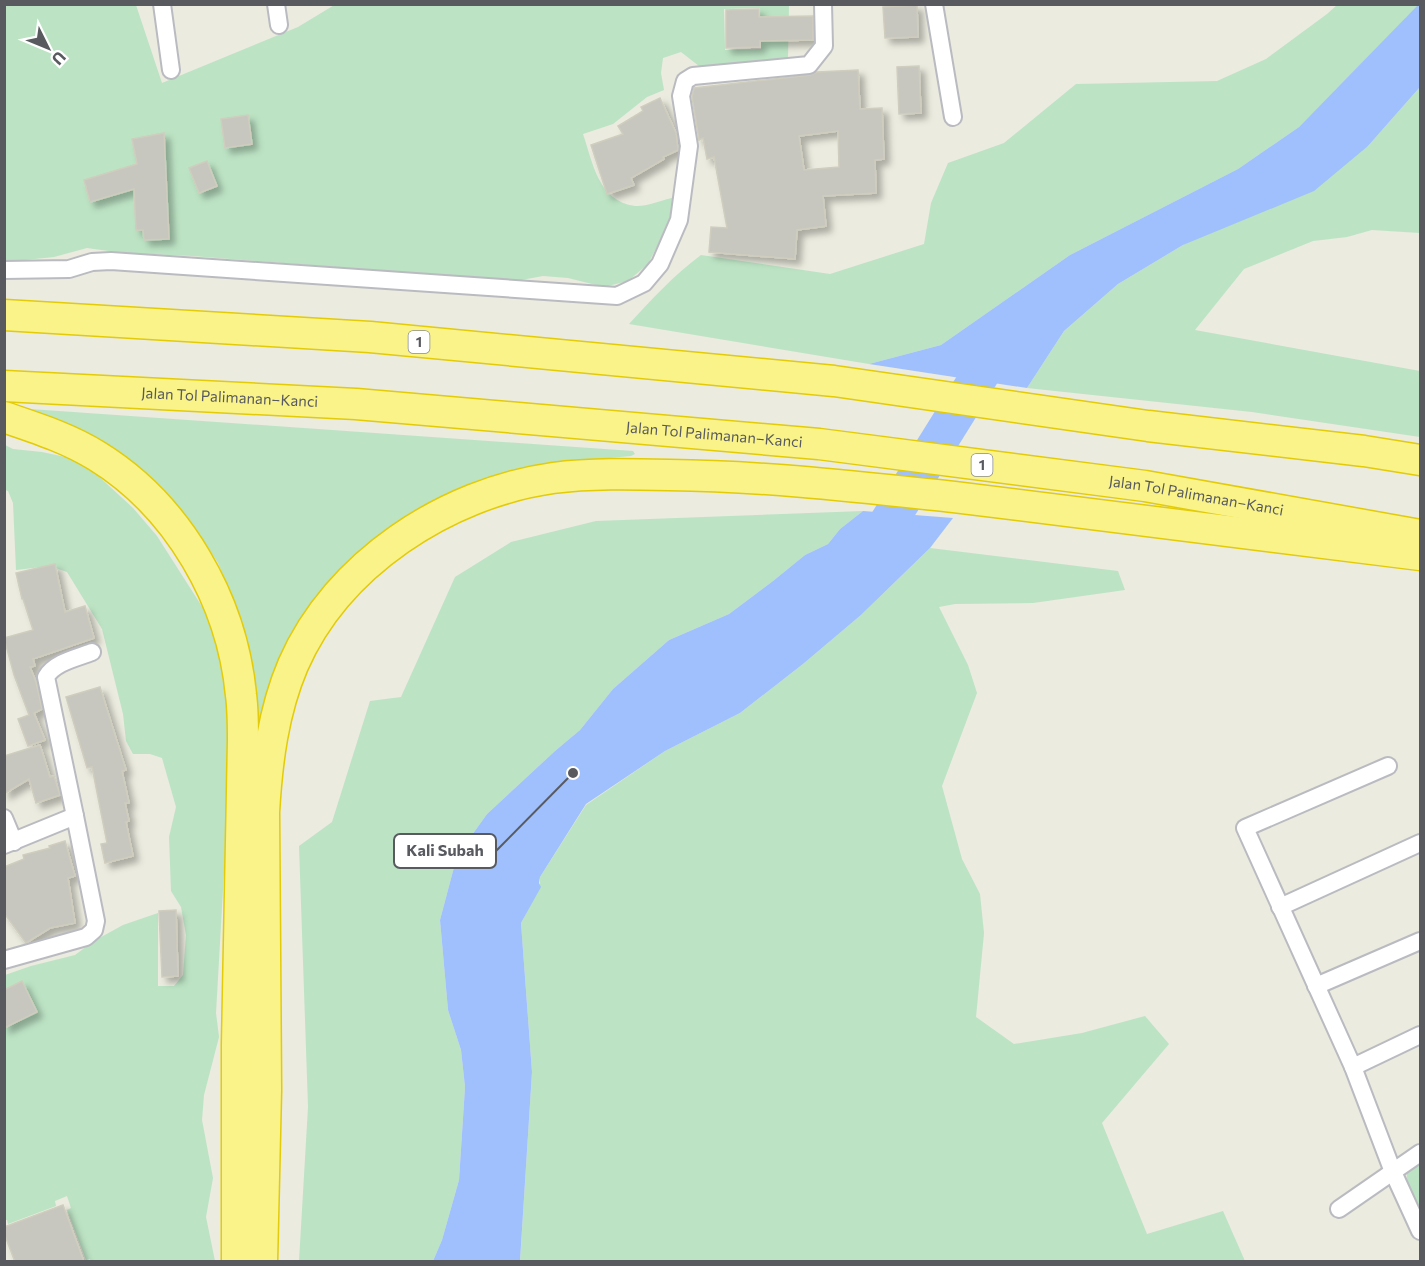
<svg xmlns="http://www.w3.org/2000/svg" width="1425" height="1266" viewBox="0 0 1425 1266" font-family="Commissioner,sans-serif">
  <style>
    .green { fill: #bce3c4; fill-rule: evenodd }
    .water { fill: #9fc0fc }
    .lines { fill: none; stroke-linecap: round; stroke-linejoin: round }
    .river { stroke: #9fc0fc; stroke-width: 38 }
    .building { fill: #c8c7bf; stroke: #cfcdbe; stroke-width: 1.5; fill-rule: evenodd; filter: url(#shadow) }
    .minor-casing { stroke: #babbc1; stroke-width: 20 }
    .motorway-casing { stroke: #e3cb08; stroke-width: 33 }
    .minor { stroke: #fff; stroke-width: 16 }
    .motorway { stroke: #f9f389; stroke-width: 30 }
    .labels { text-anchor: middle; stroke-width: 5; stroke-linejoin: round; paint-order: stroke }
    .shield { fill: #fff; stroke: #8a8c90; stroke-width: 1.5 }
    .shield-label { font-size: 14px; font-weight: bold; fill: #585a60 }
    .street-label { font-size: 15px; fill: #585a60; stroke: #fff }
    .leader { fill: none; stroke: #585a60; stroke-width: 2 }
    .callout-dot { fill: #585a60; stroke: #fff; stroke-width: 2 }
    .callout { fill: #fff; stroke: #585a60; stroke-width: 2 }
    .callout-label { font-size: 16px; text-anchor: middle; font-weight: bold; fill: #585a60 }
  </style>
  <defs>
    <filter id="shadow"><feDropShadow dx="5.5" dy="5.5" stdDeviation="3" flood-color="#0004"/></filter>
  </defs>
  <rect width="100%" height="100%" fill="#ebebdf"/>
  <g class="green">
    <path d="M336,4l453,1 -1,52 -4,3 -71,7 -14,-1 -18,-14 -18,6 -2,15 3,17 -17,7 -34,27 -30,10c10,29 15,67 52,72 12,1 29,-7 41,-9l-7,26 -21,41 -20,17 -24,6 -36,-9 -25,-2 -27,5 -324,-25 -69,-3 -36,-5 -33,9 -49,5 -1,-257h132l26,78 136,-56zM760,8l1,41 -36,1 -1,-41z"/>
    <path d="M1337,5h82l-120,122 -61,42 -168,86 -129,90 -72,19 -240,-40c23,-25 45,-49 72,-69l129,19 94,-30 7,-41 17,-40 56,-20 72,-59 141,-3 49,-22 61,-45z"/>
    <path d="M1420,87v146l-48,-3 -25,7 -34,4 -69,28 -49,61 225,41v66l-168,-25 -225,-24 37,-57 54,-47 65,-39 185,-99z"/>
    <path d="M30,409l603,42 2,3 -4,2 -76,7 -194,95 -102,192 -4,-61 -6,-38 -12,-43 -19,-45 -29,-44 -40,-41 -123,-67z"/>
    <path d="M5,445l8,4 29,3 28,6 25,15 38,35 24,28 58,91 15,67 -3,49 4,68 -7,61 -8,141 3,24 -15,58 -2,25 11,58 -7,39 9,44 -123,1 -2,-3 -4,1 -19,-50 4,-2 -4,-12 -12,5 1,5 -48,18 -1,-4h-2v-245l26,-9 44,-11 19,-14 29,-16 35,-12v73h16l9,-11 3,-40 -5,-28 -10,-16 -2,-54 7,-30 -14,-49 -12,-4h-17l-7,-13 -3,-27 -21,-85 -35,-57 -17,-6 -34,4 -3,-67 -5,-12 -3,-1z"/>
    <path d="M863,511l-23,18 -12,15 -23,11 -32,26 -44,33 -60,26 -56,49 -33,41 -25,21 -68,63 -30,42 -17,64 8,90 13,40 4,37 -6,93 -17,60 -9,21h-134l9,-154 -9,-261 33,-24 38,-121 31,-4 54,-120 56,-35 85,-21z"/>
    <path d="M930,548l188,23 7,19 -92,13 -78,1 -16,3 29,58 9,28 -35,93 20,73 18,35 4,39 -8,84 38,27 68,-11 63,-17 24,28 -67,79 45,111 76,-23 22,50 -725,1 12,-190 -11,-149 19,-36v-10l46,-72 79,-54 75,-38 63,-49 58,-49z"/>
    <path d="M1420,1160v59l-14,-30 1,-16z"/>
  </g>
  <g class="water">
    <path d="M1419,4l1,1v82l-52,59 -54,45 -131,54 -65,39 -54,47 -37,57 -158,-24 72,-19 129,-90 168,-86 61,-42z"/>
    <path d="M863,511l90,7 -23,30 -69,67 -58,49 -63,49 -75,38 -79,53 -46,73 -1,6 2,4 -20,36 11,149 -12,189h-87l9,-21 17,-60 6,-93 -4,-37 -13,-40 -8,-90 17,-64 30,-42 68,-63 25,-21 33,-41 56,-49 60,-26 44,-33 32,-26 23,-11 12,-15z"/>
  </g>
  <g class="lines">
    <path class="river" d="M863,554l13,-12 127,-204"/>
  </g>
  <g class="building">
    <path d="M917,5l1,32 -33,1 -2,-31z"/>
    <path d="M759,9v8l54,-1v24l-53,1v6l-34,1v-38z"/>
    <path d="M919,66l2,47 -22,1 -2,-47z"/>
    <path d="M858,70l2,39 22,-1 2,51 -9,1 1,33 -53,3 3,30 -29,4 -2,29 -86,-7 2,-25 16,1 -13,-71 -7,2 -4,-21 -4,2 -7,-43 2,-9 116,-13 7,-3zM838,131l1,36 -35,3 -5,-34z"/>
    <path d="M660,98l16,35 2,17 -15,7 1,2 -33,19 3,7 -27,9 -16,-49 32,-11 -5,-8 25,-15 -2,-4z"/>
    <path d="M248,115l4,29 -27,4 -4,-29z"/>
    <path d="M164,133l5,106 -25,1 -1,-10h-7l-2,-41 -44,13 -6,-22 53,-16 -5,-25z"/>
    <path d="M207,161l10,25 -18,7 -10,-25z"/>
    <path d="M55,564l10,48 20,-6 9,32 -61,21 2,7 -5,1 6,15 6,27 -8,4 11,27 -17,6 -10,-27 11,-4 -15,-40 -10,-37 29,-8 -10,-31h-1l-6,-26z"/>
    <path d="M100,687l26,83 -4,1 7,32h-4l4,18 -3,1 7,34 -28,7 -4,-19 6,-1 -15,-76 -5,1 -21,-71z"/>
    <path d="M40,745l10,32 4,-1 6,19 -24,8 -7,-24 -25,15v-38z"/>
    <path d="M65,841l10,35 -7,2 7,45 -25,5 -24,15 -22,-30v-46l20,-8 -1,-4 27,-7 -1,-2z"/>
    <path d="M176,910l2,66 -16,1 -3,-66z"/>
    <path d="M22,981l15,31 -33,16v-38z"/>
    <path d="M63,1205l21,57h-69l-11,-29v-6z"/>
  </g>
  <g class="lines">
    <defs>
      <g id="minor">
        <path d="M162,4l9,66"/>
        <path d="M276,4l3,21"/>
        <path d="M934,4l19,113"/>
        <path d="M4,270l65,-1 23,-7 19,-1 506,35 27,-13 16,-19 19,-44 10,-74 -8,-50 4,-15 8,-5 116,-11 15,-19 -1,-42"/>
        <path d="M1388,766l-143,62 108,239 40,105 27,59"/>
        <path d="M75,816l-29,-139c9,-15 31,-19 46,-25"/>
        <path d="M4,818l10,24"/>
        <path d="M4,845l71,-29 21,105 -2,9 -8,7 -82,23"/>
        <path d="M1280,907l140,-64"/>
        <path d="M1316,986l104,-45"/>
        <path d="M1353,1067l67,-32"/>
        <path d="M1339,1209l81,-56"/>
      </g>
      <g id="motorway">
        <path d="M4,315l366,22 464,44 314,45 216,25 56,9"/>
        <path id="s1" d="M4,386l352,18 463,40 326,42 275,49"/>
        <path d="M4,417c32,11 64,21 93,39 81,50 135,144 144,239 2,15 2,30 2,45l-6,305v217"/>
        <path d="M262,1262l4,-172 -2,-278c3,-50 9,-100 29,-147 44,-101 153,-172 260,-187 38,-5 77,-4 116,-3 95,1 190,12 285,22 156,18 311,38 466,58"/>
      </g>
    </defs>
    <use href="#minor" class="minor-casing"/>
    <use href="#motorway" class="motorway-casing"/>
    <use href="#minor" class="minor"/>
    <use href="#motorway" class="motorway"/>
  </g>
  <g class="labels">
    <g class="shield">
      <rect x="408.5" y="331" width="21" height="22" rx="4.5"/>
      <rect x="971.5" y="454" width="21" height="22" rx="4.5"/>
    </g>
    <g class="shield-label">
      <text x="419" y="347">1</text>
      <text x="982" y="470">1</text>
    </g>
    <g class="street-label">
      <text dy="5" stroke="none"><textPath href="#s1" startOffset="226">Jalan Tol Palimanan–Kanci</textPath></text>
      <text dy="5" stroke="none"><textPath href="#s1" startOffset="712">Jalan Tol Palimanan–Kanci</textPath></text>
      <text dy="5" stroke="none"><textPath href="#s1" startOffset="1198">Jalan Tol Palimanan–Kanci</textPath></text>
    </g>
  </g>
  <path class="leader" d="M573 773L496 851"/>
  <circle class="callout-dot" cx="573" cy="773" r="6"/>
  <rect class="callout" x="394" y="834" width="102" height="34" rx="6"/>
  <g class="callout-label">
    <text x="445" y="856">Kali Subah</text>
  </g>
  <rect width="1425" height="1266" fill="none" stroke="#585a60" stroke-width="12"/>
  <g transform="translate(48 48) rotate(133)" stroke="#ffffff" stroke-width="4.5" paint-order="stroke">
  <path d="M0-4.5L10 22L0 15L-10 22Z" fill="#585a60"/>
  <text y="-9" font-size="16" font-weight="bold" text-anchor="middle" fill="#585a60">U</text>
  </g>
</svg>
